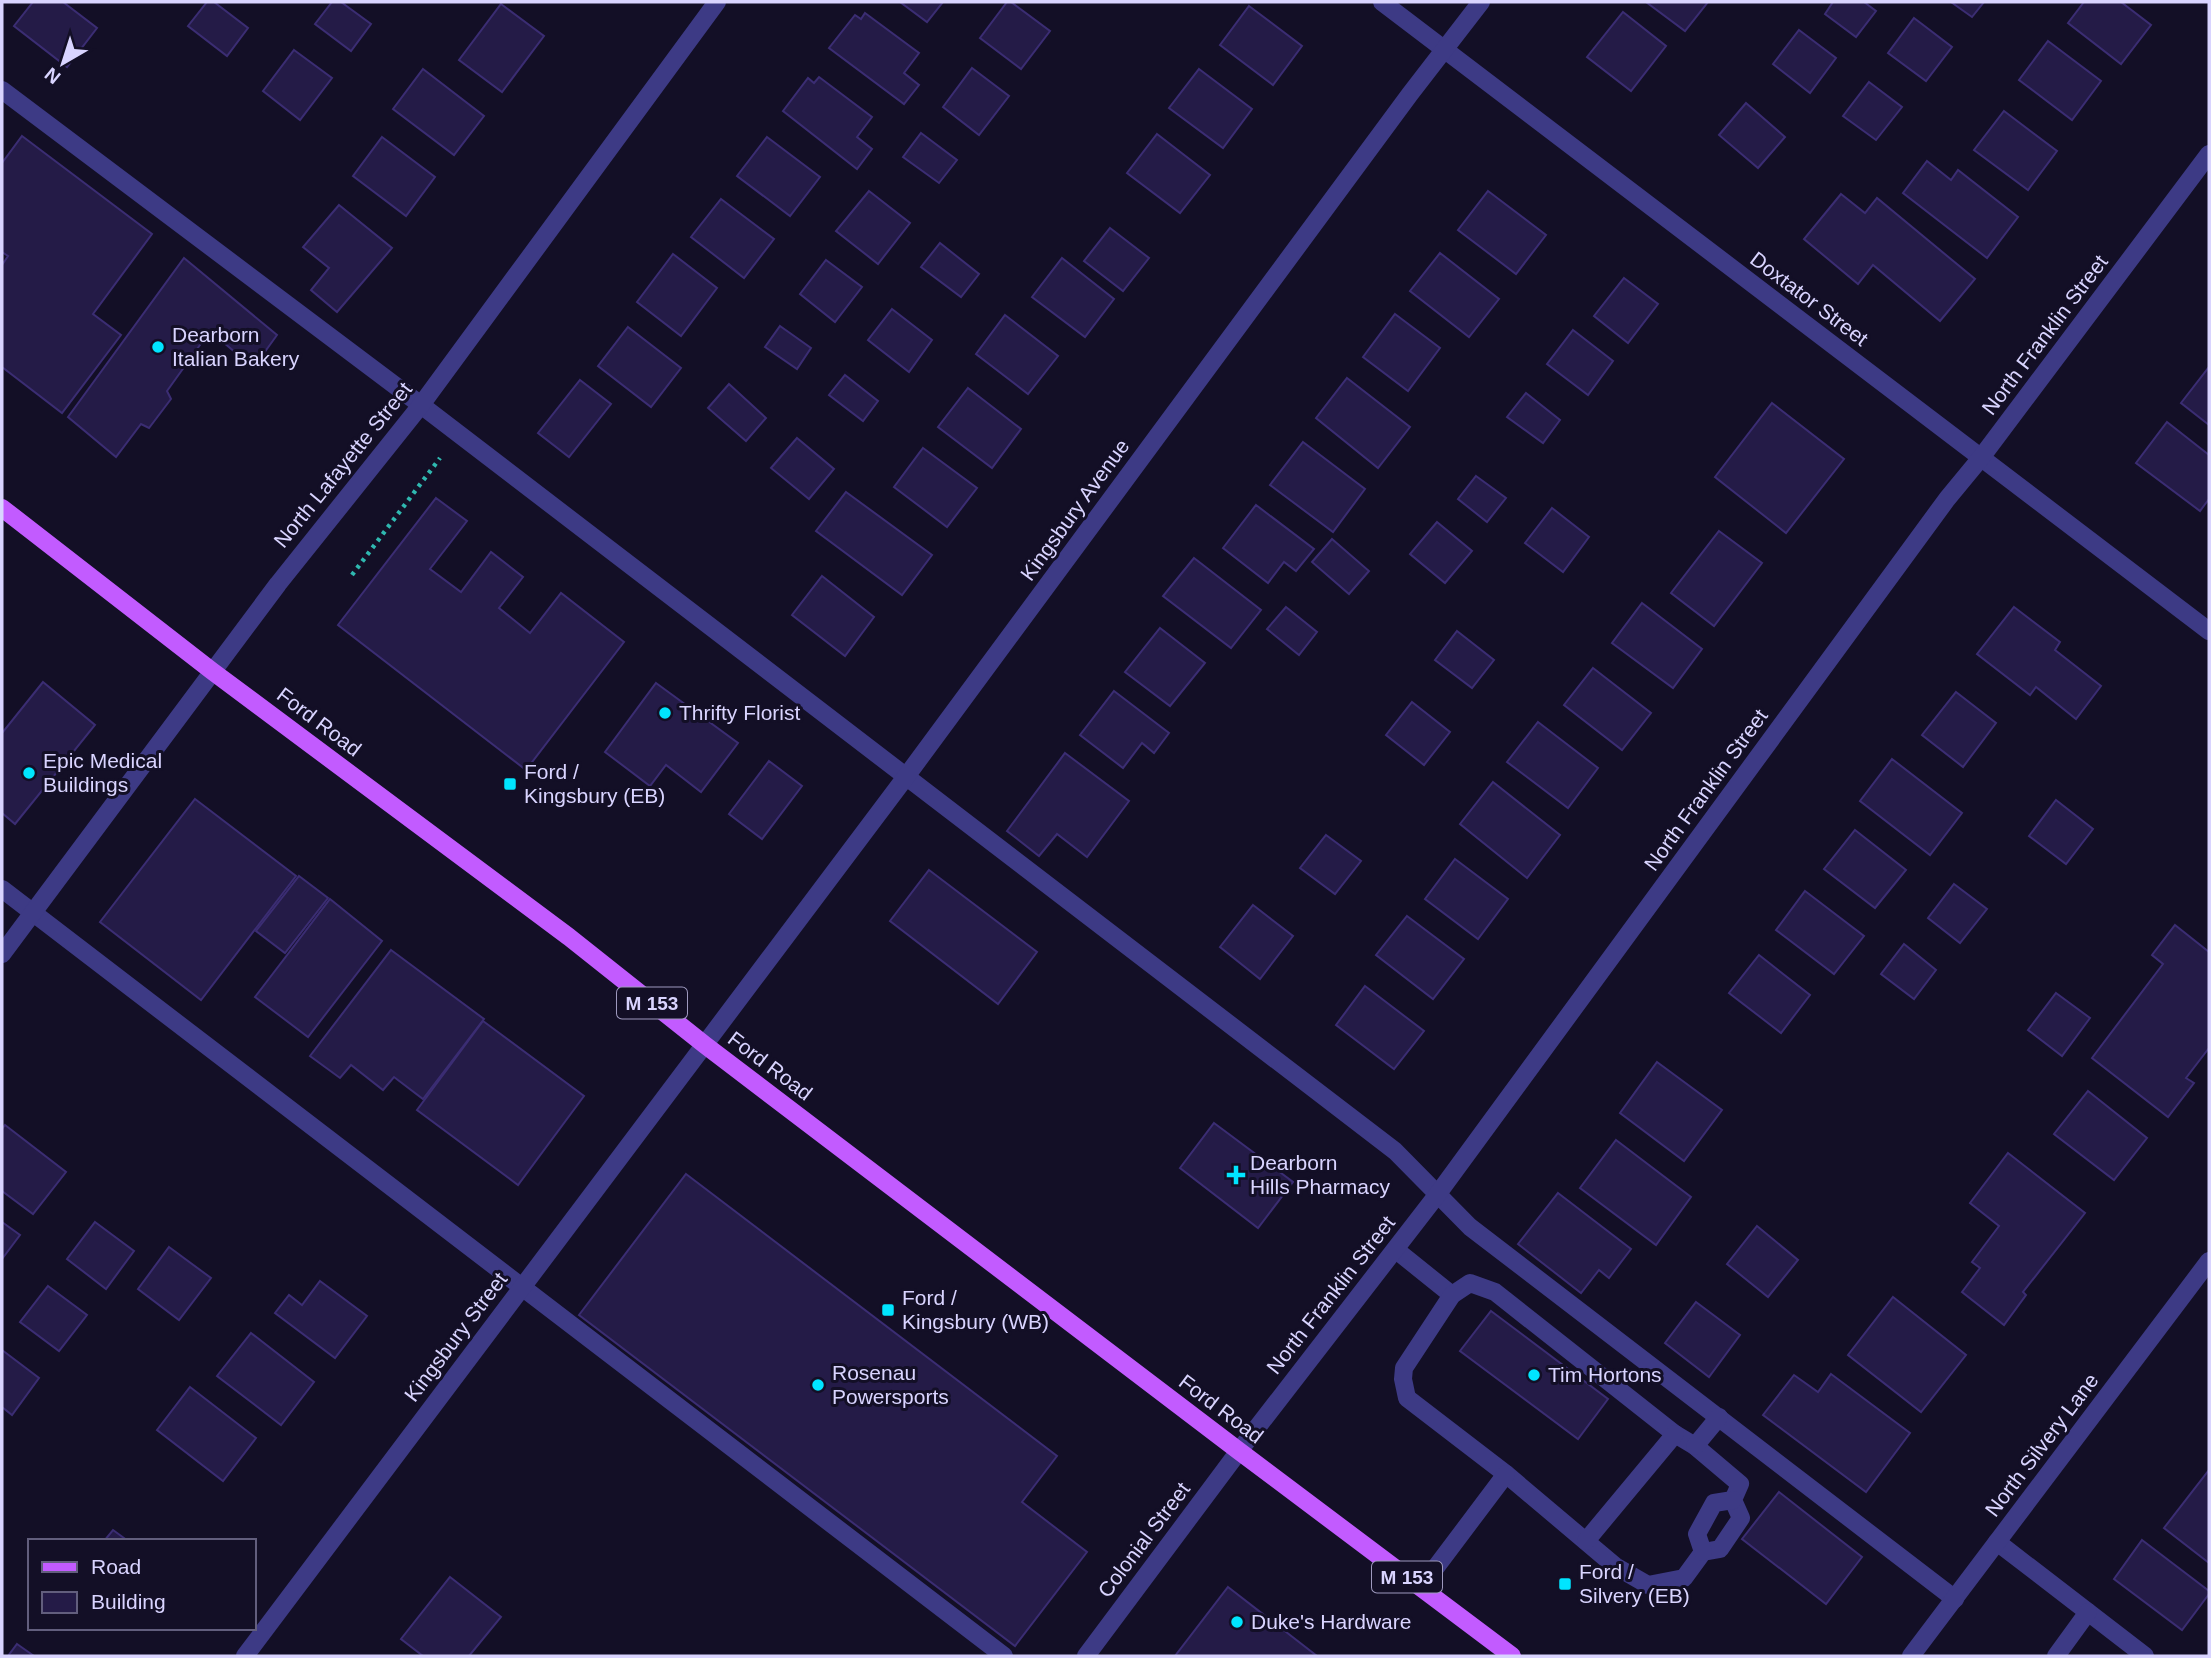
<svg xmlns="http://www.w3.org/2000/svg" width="2211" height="1658" viewBox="0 0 2211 1658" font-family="Arial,sans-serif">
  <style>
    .building { fill: #241b47; stroke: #3b2d73; stroke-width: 2 }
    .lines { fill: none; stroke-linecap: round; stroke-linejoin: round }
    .path { stroke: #2fb8b0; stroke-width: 4.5; stroke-dasharray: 3.5 5; stroke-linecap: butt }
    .minor { stroke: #3d3a85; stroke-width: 18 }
    .major { stroke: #c25bff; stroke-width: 18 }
    .poi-dot { fill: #00e5ff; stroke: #130f26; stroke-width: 2.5 }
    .labels { text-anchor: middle; stroke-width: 6; stroke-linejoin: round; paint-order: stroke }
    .shield { fill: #130f26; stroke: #9e99be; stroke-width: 2 }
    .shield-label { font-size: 19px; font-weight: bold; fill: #d9d4ff }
    .street-label { font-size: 21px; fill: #d9d4ff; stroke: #130f26 }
    .poi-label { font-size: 21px; fill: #d9d4ff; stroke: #130f26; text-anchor: start }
  </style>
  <rect width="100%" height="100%" fill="#130f26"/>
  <g class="building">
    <path d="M33,2h30l34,26 -30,39 -53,-41z"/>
    <path d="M207,2h7l34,26 -21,28 -39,-30z"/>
    <path d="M332,2h9l30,22 -20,27 -36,-27z"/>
    <path d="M900,2h43l-16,20z"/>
    <path d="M1007,2h4l39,29 -29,38 -41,-31z"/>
    <path d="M1646,2h62l-23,29z"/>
    <path d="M1833,2h31l12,9 -20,26 -31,-23z"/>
    <path d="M1951,2h33l-12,15z"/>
    <path d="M2084,2h37l30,23 -30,39 -53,-41z"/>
    <path d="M501,4l43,32 -42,56 -43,-32z"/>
    <path d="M1249,6l53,40 -29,39 -53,-40z"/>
    <path d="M1623,12l43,34 -35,45 -44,-34z"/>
    <path d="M865,13l54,40 -15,20 15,12 -15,19 -75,-56 26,-33 6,4z"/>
    <path d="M1914,18l38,29 -26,34 -38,-28z"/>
    <path d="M1799,30l37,28 -26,35 -37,-29z"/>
    <path d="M2048,41l53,40 -29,39 -53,-40z"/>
    <path d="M294,50l38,28 -32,42 -37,-29z"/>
    <path d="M972,68l37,28 -30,39 -36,-28z"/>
    <path d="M423,69l61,47 -30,39 -61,-46z"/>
    <path d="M1199,69l53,40 -29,39 -54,-40z"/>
    <path d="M819,77l53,40 -15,20 15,12 -15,20 -74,-58 25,-33 6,5z"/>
    <path d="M1869,82l33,25 -26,33 -33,-24z"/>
    <path d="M1746,103l39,34 -27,31 -39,-33z"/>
    <path d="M2004,111l53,40 -29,39 -54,-40z"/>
    <path d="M921,133l36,27 -18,23 -36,-26z"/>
    <path d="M1157,134l53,41 -30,38 -53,-40z"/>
    <path d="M22,136l130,98 -59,80 28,21 -59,78 -60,-46v-102l6,-9 -6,-4v-89z"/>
    <path d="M382,137l53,40 -29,39 -53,-40z"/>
    <path d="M767,137l53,40 -30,39 -53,-40z"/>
    <path d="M1927,161l24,19 7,-10 60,47 -31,41 -84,-65z"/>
    <path d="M869,191l41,32 -32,41 -42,-33z"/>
    <path d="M1488,191l58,44 -30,39 -58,-44z"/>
    <path d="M1841,194l24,19 12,-15 98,81 -35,42 -67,-56 -15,19 -54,-45z"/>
    <path d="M721,199l53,40 -30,39 -53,-41z"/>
    <path d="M339,205l53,43 -55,64 -26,-22 18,-22 -26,-21z"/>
    <path d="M1110,228l39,30 -26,33 -39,-30z"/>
    <path d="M940,243l39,31 -18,23 -40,-30z"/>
    <path d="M1440,253l59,46 -30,38 -59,-46z"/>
    <path d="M673,254l44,34 -36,48 -44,-34z"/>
    <path d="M184,258l93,77 -18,25 -10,4 -39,-33 -43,60 4,8 -22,29 -8,-4 -25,33 -48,-40z"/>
    <path d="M1062,258l52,41 -29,38 -53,-40z"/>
    <path d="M826,260l36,27 -27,35 -35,-28z"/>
    <path d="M1624,278l34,26 -30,39 -34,-27z"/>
    <path d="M892,309l40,31 -23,32 -41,-32z"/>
    <path d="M1395,314l45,34 -32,43 -45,-34z"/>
    <path d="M1005,315l53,41 -30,38 -52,-40z"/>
    <path d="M780,326l31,22 -14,21 -32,-22z"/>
    <path d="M628,327l53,41 -30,39 -53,-41z"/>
    <path d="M1573,330l40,31 -25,34 -41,-31z"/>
    <path d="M2209,367v58l-28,-22z"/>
    <path d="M845,375l33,26 -15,20 -34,-26z"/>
    <path d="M1347,378l63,49 -32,41 -62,-50z"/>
    <path d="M580,380l31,24 -42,53 -31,-24z"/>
    <path d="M729,384l37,34 -20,23 -38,-33z"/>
    <path d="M968,388l53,41 -29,39 -54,-41z"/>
    <path d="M1526,393l34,27 -17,23 -36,-26z"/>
    <path d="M1772,403l72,56 -58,74 -71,-56z"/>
    <path d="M2167,422l42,33v44l-9,12 -64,-48z"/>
    <path d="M797,438l37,31 -25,30 -38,-31z"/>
    <path d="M1303,442l62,47 -32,43 -63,-47z"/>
    <path d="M923,448l54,40 -30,39 -53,-40z"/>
    <path d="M1476,476l30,22 -19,24 -29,-23z"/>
    <path d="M846,492l86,63 -30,40 -86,-64z"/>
    <path d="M436,498l31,23 -37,48 31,23 30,-40 32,25 -24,31 31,25 31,-40 63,49 -98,128 -188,-145z"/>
    <path d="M1256,505l58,44 -18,22 -12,-9 -16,21 -45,-35z"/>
    <path d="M1552,508l37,29 -26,35 -38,-29z"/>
    <path d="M1437,522l35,29 -27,32 -35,-29z"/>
    <path d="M1719,531l43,32 -48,63 -43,-33z"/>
    <path d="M1332,539l37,32 -20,23 -37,-32z"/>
    <path d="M1194,558l67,52 -30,38 -68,-52z"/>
    <path d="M822,576l52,41 -29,39 -53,-41z"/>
    <path d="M1642,603l60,46 -29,39 -61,-45z"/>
    <path d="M1286,607l31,25 -18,23 -32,-26z"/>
    <path d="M2014,607l46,35 -5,8 46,36 -25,33 -40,-32 -6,8 -53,-41z"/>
    <path d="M1160,628l45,35 -35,43 -45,-34z"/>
    <path d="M1457,631l37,29 -22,28 -37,-28z"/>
    <path d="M1593,668l58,45 -29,37 -58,-45z"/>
    <path d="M43,682l52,43 -80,99 -13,-11v-80z"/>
    <path d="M656,683l82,60 -37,49 -35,-27 -16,21 -45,-34z"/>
    <path d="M1114,691l55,42 -15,20 -12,-10 -19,25 -43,-33z"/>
    <path d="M1956,692l40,31 -33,44 -41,-32z"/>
    <path d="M1412,702l38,30 -26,33 -38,-30z"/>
    <path d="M1538,722l60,46 -30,40 -61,-46z"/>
    <path d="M1065,753l64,48 -42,56 -30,-23 -18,22 -32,-25z"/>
    <path d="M1892,759l70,54 -32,42 -70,-54z"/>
    <path d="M769,761l33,25 -40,53 -33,-25z"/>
    <path d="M1493,782l67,53 -33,43 -67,-54z"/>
    <path d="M195,799l101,77 -95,124 -101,-78z"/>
    <path d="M2056,800l37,29 -27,35 -37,-28z"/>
    <path d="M1855,830l51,40 -31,38 -51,-39z"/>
    <path d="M1326,835l35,26 -26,33 -35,-26z"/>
    <path d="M1455,859l53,40 -30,40 -53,-40z"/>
    <path d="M929,870l108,82 -39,52 -108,-83z"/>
    <path d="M299,876l29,22 -43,55 -29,-22z"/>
    <path d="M1954,884l33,25 -27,34 -32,-25z"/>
    <path d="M1805,891l59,45 -30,38 -58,-44z"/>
    <path d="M330,899l52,42 -74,96 -53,-40z"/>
    <path d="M1253,905l40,31 -33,43 -40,-32z"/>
    <path d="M1407,916l57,43 -31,40 -57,-44z"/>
    <path d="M2175,925l34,27v96l-23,30 8,5 -26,34 -76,-59 71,-94 -11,-9z"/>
    <path d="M1904,944l32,26 -22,29 -33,-25z"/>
    <path d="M391,950l93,69 -61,80 -29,-22 -11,13 -32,-25 -11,13 -30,-22z"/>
    <path d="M1759,955l51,40 -29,38 -52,-40z"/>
    <path d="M1365,986l59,45 -30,38 -58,-44z"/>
    <path d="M2056,993l34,25 -28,38 -34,-26z"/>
    <path d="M483,1021l101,75 -66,89 -101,-75z"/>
    <path d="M1657,1062l65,48 -38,51 -64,-48z"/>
    <path d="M2088,1091l59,47 -33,42 -60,-46z"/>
    <path d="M1214,1123l79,59 -35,46 -78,-60z"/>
    <path d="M5,1125l61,47 -33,42 -31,-23v-62z"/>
    <path d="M1616,1140l75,57 -35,48 -76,-57z"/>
    <path d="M2008,1153l77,60 -62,79 3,3 -22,30 -42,-33 18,-24 -8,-6 27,-36 -29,-23z"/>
    <path d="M686,1174l371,282 -35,46 65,50 -72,94 -436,-331z"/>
    <path d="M1558,1193l73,56 -22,29 -10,-8 -18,23 -63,-49z"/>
    <path d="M2,1222l18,13 -18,24z"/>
    <path d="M95,1222l39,29 -28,38 -39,-30z"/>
    <path d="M1757,1226l41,34 -30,37 -41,-33z"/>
    <path d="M169,1247l42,31 -32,42 -41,-31z"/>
    <path d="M320,1281l47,35 -32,42 -60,-45 14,-18 13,10z"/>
    <path d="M48,1286l39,29 -28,36 -39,-29z"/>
    <path d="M1893,1297l73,58 -45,57 -73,-57z"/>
    <path d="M1696,1302l44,33 -31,42 -44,-34z"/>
    <path d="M1491,1311l117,88 -30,40 -118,-88z"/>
    <path d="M251,1333l63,49 -33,43 -64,-49z"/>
    <path d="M2,1350l37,28 -27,37 -10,-8z"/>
    <path d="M1831,1374l79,59 -44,59 -103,-77 31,-40 24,17z"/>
    <path d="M190,1387l66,51 -33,43 -66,-51z"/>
    <path d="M2209,1470v93l-45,-35z"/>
    <path d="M1779,1492l83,65 -36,47 -84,-65z"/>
    <path d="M113,1530l15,11h-24z"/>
    <path d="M2142,1540l67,51v3l-27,36 -68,-51z"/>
    <path d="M450,1577l51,40 -32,39h-46l-22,-17z"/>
    <path d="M1228,1587l89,69h-142z"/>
    <path d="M17,1644l17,12h-26z"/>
  </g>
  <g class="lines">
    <path class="path" d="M352,575l88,-117"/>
    <g class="minor">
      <path d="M1382,2l827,629"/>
      <path d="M2,90l419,315 974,746 75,76 485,372"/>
      <path d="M2,889l1002,767"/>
      <path d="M2,954l276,-370 143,-179 296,-403"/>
      <path d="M1396,1250l56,45"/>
      <path d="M1470,1283l25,9 180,142 20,12 45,38 -7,16 8,18 -21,31 -17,3 -19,26 -36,7 -33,-19 -109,-92 -99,-76 -4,-19 1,-11 48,-73z"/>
      <path d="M1695,1446l24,-29"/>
      <path d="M1586,1541l89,-107"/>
      <path d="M1997,1542l148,114"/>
      <path d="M1703,1552l-6,-18 17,-31 19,-3"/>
      <path d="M1421,1587l85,-113"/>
      <path d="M245,1656l660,-878 505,-684 71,-92"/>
      <path d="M1086,1656l153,-205 198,-256 510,-696 33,-40 229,-305"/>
      <path d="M1911,1656l298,-395"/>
      <path d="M2056,1656l32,-44"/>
    </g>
    <path class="major" d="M2,508l210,163 357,266 136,108 534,406 273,205"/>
  </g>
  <g class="poi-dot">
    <circle cx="158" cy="347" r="7"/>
    <circle cx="665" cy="713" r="7"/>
    <circle cx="29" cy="773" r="7"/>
    <rect x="503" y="777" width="14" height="14" rx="3.5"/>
    <path d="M1232.5 1164.5h7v7h7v7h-7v7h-7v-7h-7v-7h7z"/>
    <rect x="881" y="1303" width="14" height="14" rx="3.5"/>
    <circle cx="1534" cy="1375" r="7"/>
    <circle cx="818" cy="1385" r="7"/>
    <rect x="1558" y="1577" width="14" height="14" rx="3.5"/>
    <circle cx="1237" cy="1622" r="7"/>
  </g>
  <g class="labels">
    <g class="shield">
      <rect x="617" y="987.5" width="70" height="31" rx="5"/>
      <rect x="1372" y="1561.5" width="70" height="31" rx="5"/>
    </g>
    <g class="shield-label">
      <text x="652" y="1010">M 153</text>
      <text x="1407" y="1584">M 153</text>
    </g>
    <g class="street-label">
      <text transform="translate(1809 299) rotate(37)" y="7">Doxtator Street</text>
      <text transform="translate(2045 335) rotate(-53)" y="7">North Franklin Street</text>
      <text transform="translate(343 465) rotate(-51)" y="7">North Lafayette Street</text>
      <text transform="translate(1075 510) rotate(-54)" y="7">Kingsbury Avenue</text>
      <text transform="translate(319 722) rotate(37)" y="7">Ford Road</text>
      <text transform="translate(1706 790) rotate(-54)" y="7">North Franklin Street</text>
      <text transform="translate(770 1066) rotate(37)" y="7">Ford Road</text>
      <text transform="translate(1331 1295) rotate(-52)" y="7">North Franklin Street</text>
      <text transform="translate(456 1337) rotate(-53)" y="7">Kingsbury Street</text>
      <text transform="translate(1221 1409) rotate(37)" y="7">Ford Road</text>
      <text transform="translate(2042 1445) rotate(-53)" y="7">North Silvery Lane</text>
      <text transform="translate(1144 1540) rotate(-53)" y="7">Colonial Street</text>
    </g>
    <g class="poi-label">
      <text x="172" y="342">Dearborn<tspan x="172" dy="24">Italian Bakery</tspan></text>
      <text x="679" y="720">Thrifty Florist</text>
      <text x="43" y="768">Epic Medical<tspan x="43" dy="24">Buildings</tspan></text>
      <text x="524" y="779">Ford /<tspan x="524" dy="24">Kingsbury (EB)</tspan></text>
      <text x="1250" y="1170">Dearborn<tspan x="1250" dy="24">Hills Pharmacy</tspan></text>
      <text x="902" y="1305">Ford /<tspan x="902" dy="24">Kingsbury (WB)</tspan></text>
      <text x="832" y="1380">Rosenau<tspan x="832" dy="24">Powersports</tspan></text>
      <text x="1548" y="1382">Tim Hortons</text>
      <text x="1579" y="1579">Ford /<tspan x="1579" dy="24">Silvery (EB)</tspan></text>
      <text x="1251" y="1629">Duke's Hardware</text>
    </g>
  </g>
  <rect width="2211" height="1658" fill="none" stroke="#d9d4ff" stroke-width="7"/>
  <rect x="28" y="1539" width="228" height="91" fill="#130f26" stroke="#625e7d" stroke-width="2"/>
  <rect x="42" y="1562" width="35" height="10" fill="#c25bff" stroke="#625e7d" stroke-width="2"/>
  <text x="91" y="1574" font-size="21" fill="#d9d4ff">Road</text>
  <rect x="42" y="1592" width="35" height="21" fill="#241b47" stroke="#625e7d" stroke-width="2"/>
  <text x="91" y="1609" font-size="21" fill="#d9d4ff">Building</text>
  <g transform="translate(63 63) rotate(219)" stroke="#130f26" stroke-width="5" paint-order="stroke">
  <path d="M0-5L12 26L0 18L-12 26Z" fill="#d9d4ff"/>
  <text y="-10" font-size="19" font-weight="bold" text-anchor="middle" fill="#d9d4ff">N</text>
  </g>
</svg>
